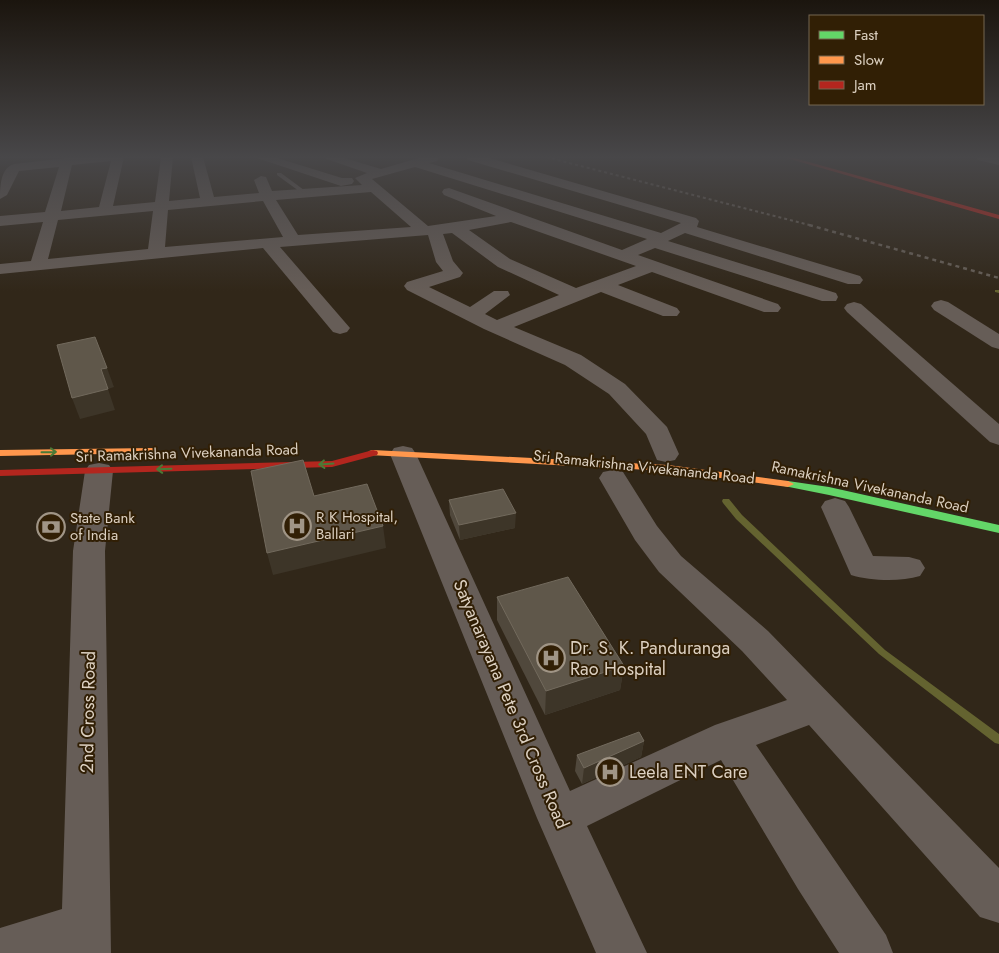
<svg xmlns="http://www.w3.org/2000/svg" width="999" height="953" viewBox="0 0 999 953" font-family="Jost,sans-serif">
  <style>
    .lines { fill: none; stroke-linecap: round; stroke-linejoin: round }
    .stream { fill: #646330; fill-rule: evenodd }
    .lane { fill: #665d57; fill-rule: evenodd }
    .street { fill: #665d57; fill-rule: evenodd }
    .fast { fill: #63d668; fill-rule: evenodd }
    .slow { fill: #ff974d; fill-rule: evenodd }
    .jam { fill: #b3261e; fill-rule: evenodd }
    .rail-far1 { stroke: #675f57; stroke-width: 2; stroke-dasharray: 3 3; stroke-linecap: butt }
    .rail { stroke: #675f57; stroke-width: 2.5; stroke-dasharray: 4 4; stroke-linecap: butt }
    .wall { fill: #50483c }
    .shaded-wall { fill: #3d3528 }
    .building { fill: #5f574a; stroke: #726a5d }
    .oneway { stroke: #4a7a36 }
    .labels { text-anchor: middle; stroke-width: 4; stroke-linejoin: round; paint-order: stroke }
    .street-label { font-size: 15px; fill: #dcd0c1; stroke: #311f05 }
    .poi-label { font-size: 15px; fill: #dcd0c1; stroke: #311f05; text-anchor: start }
    .near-poi-label { font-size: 18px; fill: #dcd0c1; stroke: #311f05; text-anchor: start }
    .near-street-label { font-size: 18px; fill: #dcd0c1; stroke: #311f05 }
  </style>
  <rect width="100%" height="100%" fill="#312719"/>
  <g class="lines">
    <g class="stream">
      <path d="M995,290h4v3l-4,-1z"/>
      <path d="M723,499h6l13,16 143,135 114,84v10l-4,-1 -116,-89 -143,-135 -13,-16 -1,-2z"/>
    </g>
    <path class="lane" d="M277,173h4l27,20 -5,1 -26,-19z"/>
    <g class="street">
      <path d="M76,157h48l-11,49 42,-4 6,-45h12l-4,44 31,-3 -9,-41h12l11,40 45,-4 -5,-13 7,-4 5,1 6,14 90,-6 -7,-7 12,-5 -46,-16h20l40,12 41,-12h17l-2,4 -8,2 232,70 20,-10 -213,-63 -2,-3h20l210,61 3,3 -2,6 163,49 3,4 -3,4h-12l-163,-51 -17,8 168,52 2,4 -2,4h-14l-167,-53 -17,7 140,49 3,4 -3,4h-14l-112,-40 -34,13 59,23 3,4 -3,4h-14l-62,-24 -87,35 67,28 44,29 42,43 12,27 -4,6 -9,2 -9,-2 -11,-26 -37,-40 -44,-29 -81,-36 -77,-39 -3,-4 3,-4 36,-11 -7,-9 -8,-27 -148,12 70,81 -3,4 -7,2 -7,-2 -70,-84 -263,26v-10l31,-3 12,-39 -43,4v-10l45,-4 14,-45 -40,4 -12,24 -7,4c0,-11 0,-31 14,-35zM111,161l-12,46 -38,4 11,-46zM415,167l232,72 -25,11 -173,-62 -5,1 -2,3 2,3 52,21 -68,10 -56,-47zM371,192l40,35 -113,8 -22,-35zM263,201l20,36 -118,10 3,-37zM153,211l-5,38 -100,10 10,-39zM511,222l125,44 -60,22 -66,-29 -41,-29zM452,233l46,34 61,28 -62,25 -12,-6 25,-19 -2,-4h-14l-24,16 -41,-20 31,-10 3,-4 -10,-12 -10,-27z"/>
      <path d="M254,157h20l68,21h10l2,3 -2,3 -11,2z"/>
      <path d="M976,157h23v8l-21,-5z"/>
      <path d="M941,300l7,2 51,32v15l-7,-2 -58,-37 -3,-4 3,-4z"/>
      <path d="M854,302l7,2 138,120v21l-9,-3 -143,-130 -3,-4 3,-4z"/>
      <path d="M403,446l9,2 4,6 154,337 145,-66 72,-25 -45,-49 -83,-79 -24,-32 -36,-62 4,-6 10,-2 10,2 34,54 24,30 87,75 231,237v55l-19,-6 -171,-192 -53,20 130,190 7,18h-54l-41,-64 -77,-129 -134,66 60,127h-51l-59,-135 -147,-364 4,-6z"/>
      <path d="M99,463l10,2 4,6 -8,80 6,402h-111v-25l62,-19 11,-358 12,-80 4,-6z"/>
      <path d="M835,498l10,3 4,6 24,49 36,1 11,3 5,8 -5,8c-20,6 -49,5 -69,-1l-30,-68 4,-6z"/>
    </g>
    <path class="fast" d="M788,481l41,6 170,38v8l-170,-38 -45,-9 -2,-2 2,-2z"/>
    <g class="slow">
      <path d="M153,448l5,3 -1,2 -157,3v-6z"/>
      <path d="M373,450l295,15 120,16 6,3 -6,3 -120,-16 -299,-16 -1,-2 1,-2z"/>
    </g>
    <g class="jam">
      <path d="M783,157h8l208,58v4z"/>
      <path d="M373,450l4,1 1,2 -1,2 -45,12 -332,9v-6l332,-9z"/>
    </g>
    <path class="rail-far1" d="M546,157l267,69"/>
    <path class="rail" d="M809,225l190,53"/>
  </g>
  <g class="wall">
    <path d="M449,500l66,28 -55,12 -10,-25z"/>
    <path d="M497,597l127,69 -4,24 -75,25 -48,-95z"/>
    <path d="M644,741l-3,16 -59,27 -7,-13 2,-16z"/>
  </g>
  <g class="shaded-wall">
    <path d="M107,368l7,19 -6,2 -7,-20z"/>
    <path d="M108,389l7,21 -35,9 -8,-21z"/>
    <path d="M516,513l-1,15 -55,12 -1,-15z"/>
    <path d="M383,526l3,22 -113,27 -6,-22z"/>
    <path d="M624,666l-4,24 -75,25 1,-24z"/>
    <path d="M644,741l-3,16 -59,27 2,-16z"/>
  </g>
  <g class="building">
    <path d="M95,337l12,31 -6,1 7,20 -36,9 -15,-53z"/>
    <path d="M303,460l11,36 53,-12 16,42 -116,27 -16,-82z"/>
    <path d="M503,489l13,24 -57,12 -10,-25z"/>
    <path d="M568,577l56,89 -78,25 -49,-94z"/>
    <path d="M639,732l5,9 -60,27 -7,-13z"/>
  </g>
  <defs><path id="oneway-shaft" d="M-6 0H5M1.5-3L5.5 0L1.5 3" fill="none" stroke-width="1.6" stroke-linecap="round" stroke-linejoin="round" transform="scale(1.25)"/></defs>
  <g class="oneway">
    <use href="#oneway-shaft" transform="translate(49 452) rotate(-1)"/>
    <use href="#oneway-shaft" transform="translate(326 464) rotate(176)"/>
    <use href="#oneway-shaft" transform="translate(164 469) rotate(178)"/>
  </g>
  <linearGradient id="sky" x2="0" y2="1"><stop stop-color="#1b150e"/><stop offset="0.54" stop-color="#484749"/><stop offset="1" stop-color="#484749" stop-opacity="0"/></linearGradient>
  <rect width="999" height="291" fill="url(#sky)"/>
  <defs>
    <symbol id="hospital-ring" viewBox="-11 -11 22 22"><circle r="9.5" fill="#311f05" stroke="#a09586" stroke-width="1.5"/><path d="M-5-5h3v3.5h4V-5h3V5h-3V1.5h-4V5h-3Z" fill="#a09586"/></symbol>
    <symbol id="bank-ring" viewBox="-11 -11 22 22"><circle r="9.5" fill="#311f05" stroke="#a09586" stroke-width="1.5"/><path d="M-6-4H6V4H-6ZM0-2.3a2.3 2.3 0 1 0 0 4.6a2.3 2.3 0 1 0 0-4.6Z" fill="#a09586"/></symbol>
  </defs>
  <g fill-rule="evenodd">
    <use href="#hospital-ring" x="281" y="510" width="32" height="32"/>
    <use href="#bank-ring" x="35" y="511" width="32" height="32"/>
    <use href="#hospital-ring" x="535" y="642" width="32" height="32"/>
    <use href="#hospital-ring" x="594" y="756" width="32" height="32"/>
  </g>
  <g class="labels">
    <g class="street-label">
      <text transform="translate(187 453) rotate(-2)" y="5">Sri Ramakrishna Vivekananda Road</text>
      <text transform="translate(644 467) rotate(6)" y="5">Sri Ramakrishna Vivekananda Road</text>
      <text transform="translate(870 487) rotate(12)" y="5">Ramakrishna Vivekananda Road</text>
    </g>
    <g class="poi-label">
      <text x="316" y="522">R K Hospital,<tspan x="316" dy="17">Ballari</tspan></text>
      <text x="70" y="523">State Bank<tspan x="70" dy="17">of India</tspan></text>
    </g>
    <g class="near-poi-label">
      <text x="570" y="654">Dr. S. K. Panduranga<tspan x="570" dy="21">Rao Hospital</tspan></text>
      <text x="629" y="778">Leela ENT Care</text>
    </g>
    <g class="near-street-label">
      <text transform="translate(511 704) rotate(67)" y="6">Satyanarayana Pete 3rd Cross Road</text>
      <text transform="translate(88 712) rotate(-89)" y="6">2nd Cross Road</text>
    </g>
  </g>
  <rect x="809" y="15" width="175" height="90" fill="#311f05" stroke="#756650"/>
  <rect x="819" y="31" width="25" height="8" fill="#63d668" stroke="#756650"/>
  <text x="854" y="40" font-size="15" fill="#dcd0c1">Fast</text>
  <rect x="819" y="56" width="25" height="8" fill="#ff974d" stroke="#756650"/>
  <text x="854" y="65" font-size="15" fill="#dcd0c1">Slow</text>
  <rect x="819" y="81" width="25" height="8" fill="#b3261e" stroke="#756650"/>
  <text x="854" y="90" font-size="15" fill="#dcd0c1">Jam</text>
</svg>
